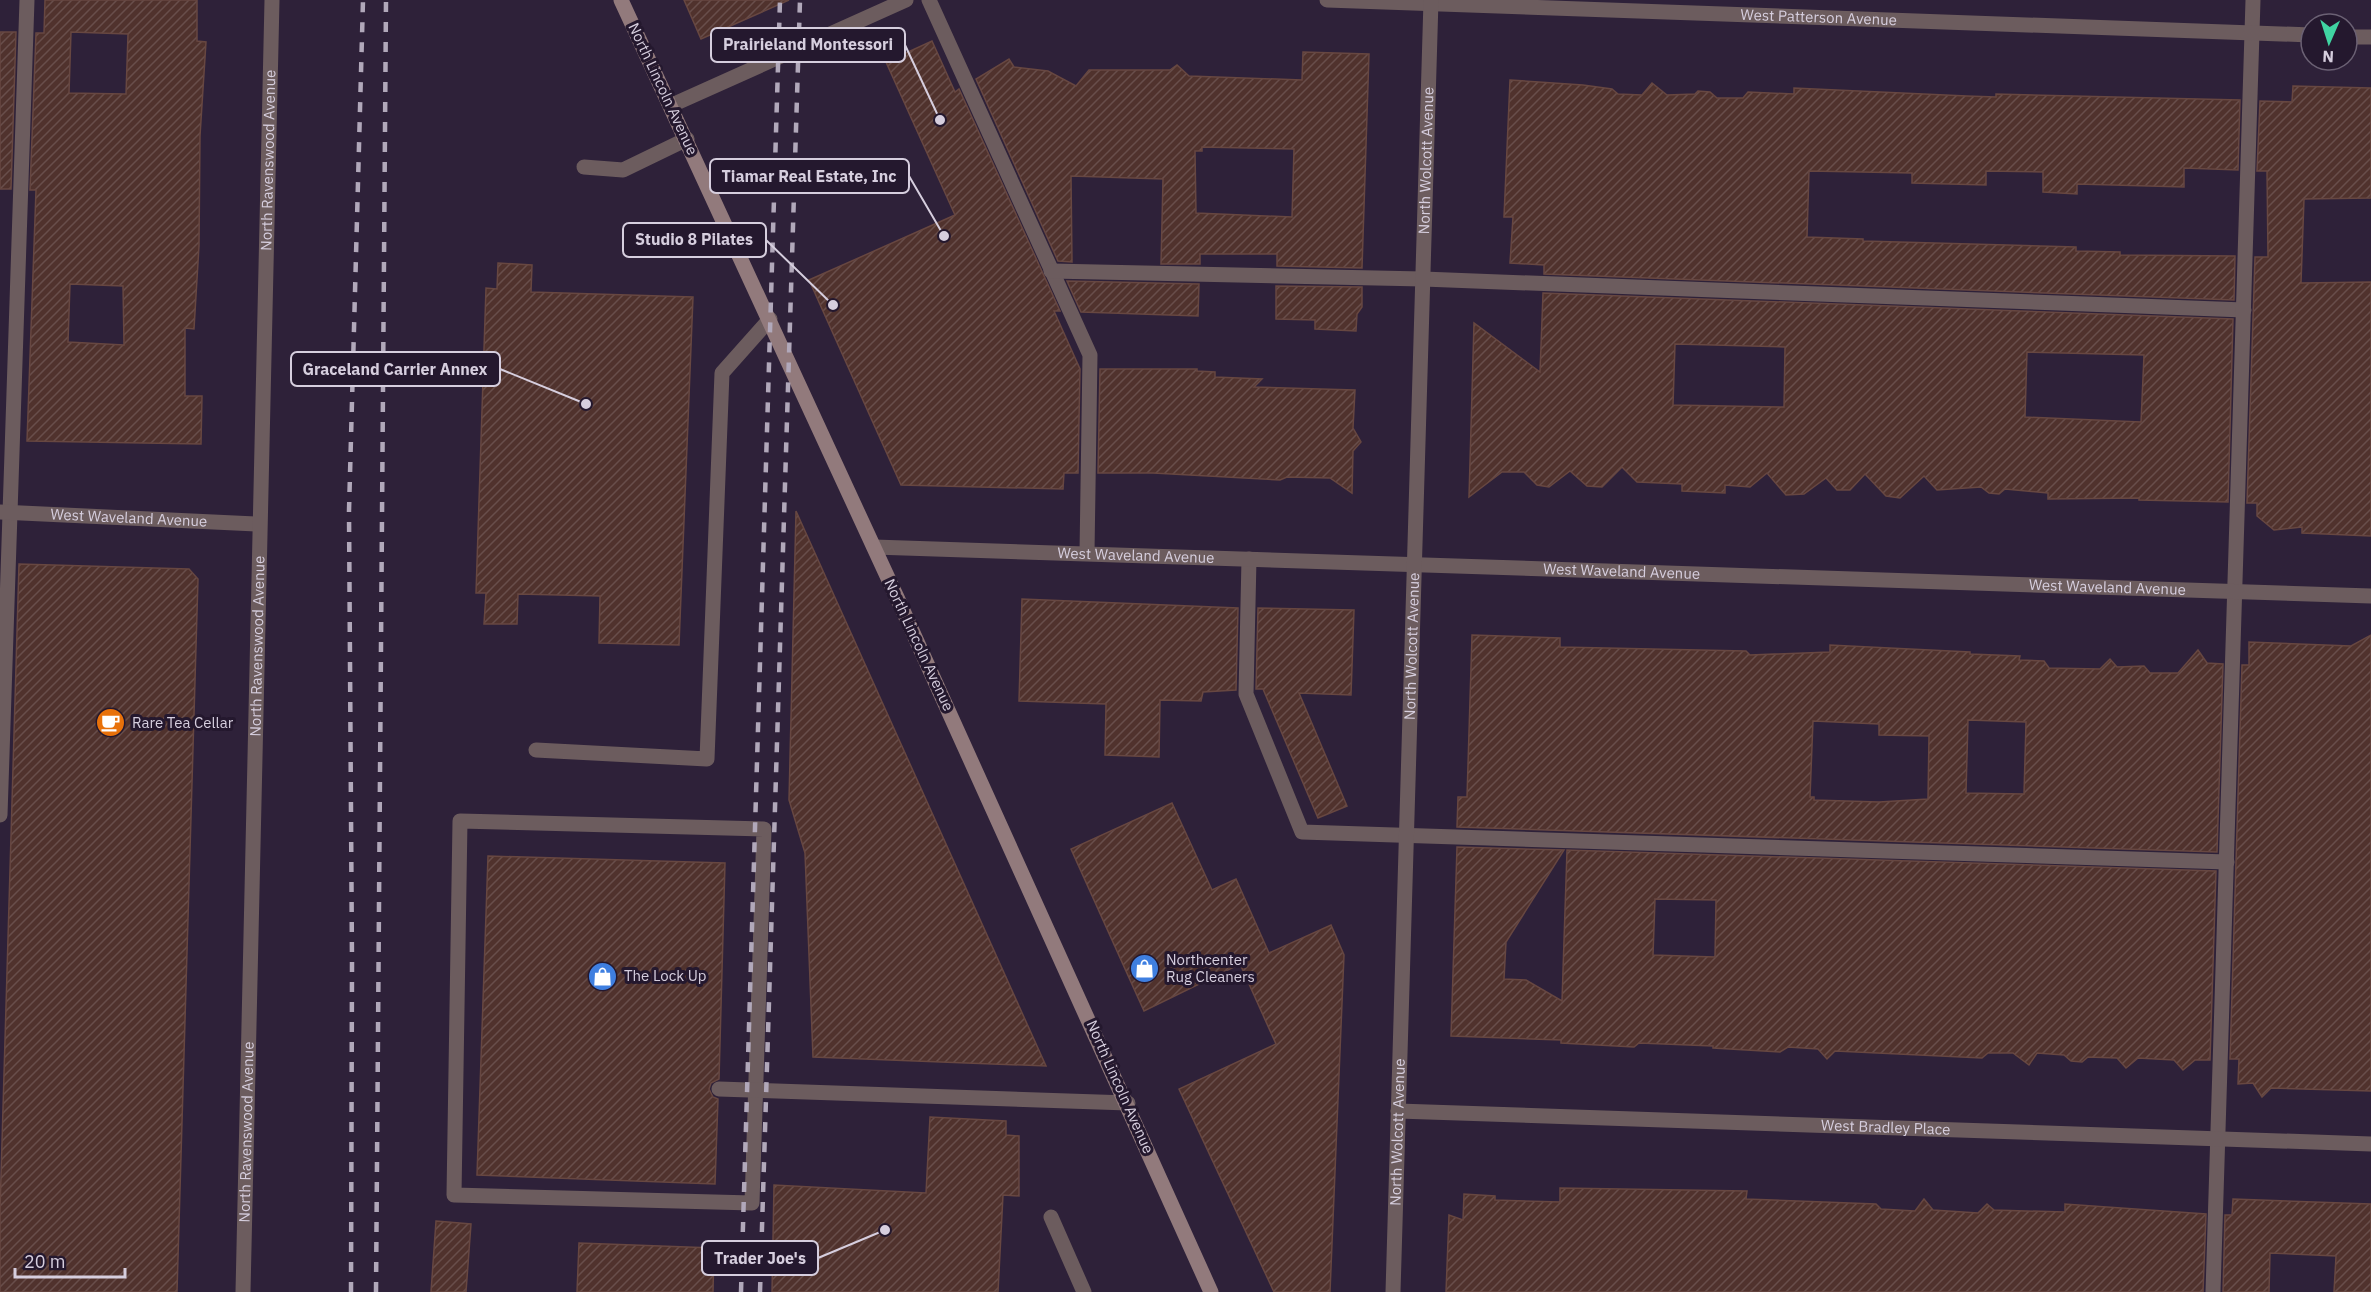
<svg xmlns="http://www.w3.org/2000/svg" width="2371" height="1292" viewBox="0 0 2371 1292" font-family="'IBM Plex Sans',sans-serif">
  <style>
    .building { fill: url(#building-hatch); stroke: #674741; stroke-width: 1.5; fill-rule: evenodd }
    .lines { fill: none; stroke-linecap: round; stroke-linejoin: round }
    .path { stroke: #84798d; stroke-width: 4; stroke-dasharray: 4.5 3; stroke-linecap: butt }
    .lane { stroke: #6c5c5e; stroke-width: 15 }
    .street { stroke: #6c5c5e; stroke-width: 15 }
    .secondary { stroke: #927a7c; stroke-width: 15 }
    .rail { stroke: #b1a8ba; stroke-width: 4.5; stroke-dasharray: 10 10; stroke-linecap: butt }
    .labels { text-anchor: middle; stroke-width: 6; stroke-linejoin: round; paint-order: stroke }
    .street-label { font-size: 15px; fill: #d6cede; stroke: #24182e }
    .poi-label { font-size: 15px; fill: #d6cede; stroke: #24182e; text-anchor: start }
    .leader { fill: none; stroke: #d6cede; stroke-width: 2 }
    .callout-dot { fill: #d6cede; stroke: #24182e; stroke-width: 2 }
    .callout { fill: #24182e; stroke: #d6cede; stroke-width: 2 }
    .callout-label { font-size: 16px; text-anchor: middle; font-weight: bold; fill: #d6cede }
  </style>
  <defs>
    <pattern id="building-hatch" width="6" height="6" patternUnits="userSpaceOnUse" patternTransform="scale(1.5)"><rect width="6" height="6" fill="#50322d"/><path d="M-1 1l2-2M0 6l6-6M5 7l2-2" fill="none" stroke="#684e4b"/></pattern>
  </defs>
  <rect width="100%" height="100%" fill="#2e2139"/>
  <g class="building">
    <path d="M45,0h152v41l9,1 -6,94 -1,110 -5,83 -9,-1v68h17l-1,48 -174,-3 9,-251h-6l6,-157h8zM71,32l57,2 -2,60 -57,-1zM70,284l53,2 1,59 -56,-3z"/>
    <path d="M684,0h105l-88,39z"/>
    <path d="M0,32h16l-5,157h-11z"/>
    <path d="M932,41l23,51 4,-3 101,222h-6l26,58 -2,104h-14l-1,16 -162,-4 -92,-205 146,-65 -69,-153z"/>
    <path d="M1303,52l66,2 -7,214 -85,-2v-12h-77v10h-39l2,-85 -92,-3 1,86 -14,-1 -82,-182 33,-20 5,8 34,4 28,15 13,-16h81l7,-5 12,11 113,4zM1202,147l92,2 -2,68 -96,-4 -1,-62h7z"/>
    <path d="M1510,80l73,5 29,4 6,5 24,1 10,-12 15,12 28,-1 3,-3 12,1 7,6h26l5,-6 46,2v-6l173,8 29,1v-3l244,6 -2,70 -54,-2v19l-107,-3v10l-34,-2v-20l-57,-1v14l-74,-2v-10l-103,-2 -2,66 56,2v2l213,6v4l44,1v3l115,1 -1,44 -690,-26v-9l-34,-2 3,-46h-9z"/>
    <path d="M2293,86l78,2v110l-67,1 -3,84 70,-1v254l-69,-3v-6l-28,3 -17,-14v-13h-10l8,-246h13l-1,-86h-10l3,-70 32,1z"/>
    <path d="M498,263l34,2 -1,27 162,5 -14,348 -80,-2 1,-47 -82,-2 -1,30h-33l2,-31h-10l10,-305 11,1z"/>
    <path d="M1067,281l132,3 -1,32 -117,-4z"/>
    <path d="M1276,286l86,1v20l-5,7 -1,17 -41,-2v-9l-39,-1z"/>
    <path d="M1543,293l690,26 -5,183 -89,-2v-2l-91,1v-6l-43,-4 -6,5 -10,-1 -8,-6 -44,3 -13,-14 -24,22 -14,-2 -21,-22 -15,16h-13l-11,-12 -22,16 -18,1 -19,-22 -17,14 -25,-2v8l-43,-2v-7l-45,-2 -15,-15 -20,20 -15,-1 -17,-15 -21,16 -12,-2 -13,-13h-22l-33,25 5,-174 66,49zM1675,344l110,3 -1,60 -111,-2zM2027,352l117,3 -3,67 -116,-5z"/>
    <path d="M1100,369h97v2l18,1v5l47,2 -8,8 101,3 -2,38 8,14 -8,9 -1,42 -22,-15 -43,-1 -7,3 -127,-7h-55z"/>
    <path d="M796,511l250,555 -233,-9 -8,-204 -16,-53z"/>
    <path d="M19,564l170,5 9,10 -21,713h-177v-82z"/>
    <path d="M1022,599l216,9 -2,82 -33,2 -2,9 -41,-1 -1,57 -54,-2 1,-51 -87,-3z"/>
    <path d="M1258,608l96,2 -3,85 -52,-2 48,113 -29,12 -55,-129h-7z"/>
    <path d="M1472,635l88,3v9l186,4 4,4 80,-3v-7l140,7v2l50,2 -1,4 25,1 5,7 51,1 10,-10 7,8 27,-1 6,7h28l20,-23 9,13 16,1 -6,188 -760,-25 1,-30h9zM1968,720l58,2 -2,72 -58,-1zM1813,721l66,3v11l50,1 -1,63 -49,3 -65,-2v-3h-4z"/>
    <path d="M2371,635v456l-100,-3 -9,9 -9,-14 -15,1 1,-25h-9l12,-394h7v-23l102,4z"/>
    <path d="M1172,803l40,87 24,-11 33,74 62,-28 13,30 -14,337h-56l-95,-203 97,-45 -36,-80 -96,47 -73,-162z"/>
    <path d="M1457,847l107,3 -58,92 -2,37 22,1 36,21 5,-151 649,21 -6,189h-15l-12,10 -9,-10 -36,-2 -12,10 -9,-10 -29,-1 -6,5 -11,-1 -7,-6 -27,-2 -8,12 -16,-12h-25l-6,5 -147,-7 -8,8 -9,-10 -30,-2 -8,5 -67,-4v-2l-74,-3 -5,4 -73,-4v-3l-110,-4zM1655,899l61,1 -1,57 -62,-2z"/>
    <path d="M488,856l237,7 -6,216 -8,4 -2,6 4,8 5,2 -3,85 -238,-9z"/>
    <path d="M930,1117l76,4v14l13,1v60l-16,-1 -5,97h-226l2,-107 152,8z"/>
    <path d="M1560,1188l187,3 -1,8 130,5 5,5 34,2 9,-12 9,11 45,3 9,-9 7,6 71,2v-8l141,10 -3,78h-757l3,-77 14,5 1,-26 31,2v4l65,2z"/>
    <path d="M2233,1199l138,5v88h-37l2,-36 -66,-3 -1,39h-46l2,-77h7z"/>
    <path d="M436,1221l35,3 -5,68h-35z"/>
    <path d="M579,1243l135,5 -1,44h-136z"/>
  </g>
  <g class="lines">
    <path class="path" d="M752,172l3,-8"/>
    <g class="lane">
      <path d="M929,0l161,355 -3,198"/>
      <path d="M584,167l39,3 64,-31"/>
      <path d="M1051,271l372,8 821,31"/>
      <path d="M1249,559l-3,135 56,138 925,30"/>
      <path d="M536,750l171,9 15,-386 48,-54"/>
      <path d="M0,815l27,-815"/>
      <path d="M460,821l304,8 -12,374 -298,-8z"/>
      <path d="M719,1089l409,14"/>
      <path d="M1051,1217l33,75"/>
      <path d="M2213,1292l40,-1292"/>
    </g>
    <g class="street">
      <path id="s1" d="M1327,0l984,35"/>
      <path d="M2347,37h24"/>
      <path d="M672,105l234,-105"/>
      <path id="s2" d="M0,512l258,12"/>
      <path id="s3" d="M874,547l1497,49"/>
      <path id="s4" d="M1398,1111l973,33"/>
      <path id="s5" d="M243,1292l29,-1292"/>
      <path id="s6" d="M1393,1292l38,-1292"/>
    </g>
    <path class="secondary" d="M621,0l279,604 311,688"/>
    <g class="rail">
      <path d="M351,1292l1,-329 -3,-452 14,-511"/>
      <path d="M376,1292l10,-1292"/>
      <path d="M741,1292l39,-1292"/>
      <path d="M760,1292l40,-1292"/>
    </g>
  </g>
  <defs>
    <symbol id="cafe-disc" viewBox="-11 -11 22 22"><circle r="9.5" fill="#e8710a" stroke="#24182e"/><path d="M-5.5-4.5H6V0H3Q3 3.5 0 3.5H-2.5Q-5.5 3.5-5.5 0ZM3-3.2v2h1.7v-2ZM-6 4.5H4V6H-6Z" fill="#fff"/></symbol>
    <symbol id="shop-disc" viewBox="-11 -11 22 22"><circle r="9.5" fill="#3f7fe0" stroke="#24182e"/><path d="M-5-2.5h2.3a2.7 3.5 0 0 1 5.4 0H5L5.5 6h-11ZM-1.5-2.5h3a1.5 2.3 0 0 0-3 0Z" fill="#fff"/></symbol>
  </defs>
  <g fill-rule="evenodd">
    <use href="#cafe-disc" x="94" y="706" width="33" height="33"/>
    <use href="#shop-disc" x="1128" y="952" width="33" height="33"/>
    <use href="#shop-disc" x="586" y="960" width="33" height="33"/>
  </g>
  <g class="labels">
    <g class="street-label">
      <text dy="5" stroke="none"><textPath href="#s1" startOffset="492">West Patterson Avenue</textPath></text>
      <text transform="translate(663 89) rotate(65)" y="5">North Lincoln Avenue</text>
      <text dy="5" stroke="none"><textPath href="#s5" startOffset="1132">North Ravenswood Avenue</textPath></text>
      <text dy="5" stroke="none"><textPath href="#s6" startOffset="1132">North Wolcott Avenue</textPath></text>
      <text dy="5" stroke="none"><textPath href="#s2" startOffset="129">West Waveland Avenue</textPath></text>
      <text dy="5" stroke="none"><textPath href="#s3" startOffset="262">West Waveland Avenue</textPath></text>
      <text dy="5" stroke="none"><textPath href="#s3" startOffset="748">West Waveland Avenue</textPath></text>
      <text dy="5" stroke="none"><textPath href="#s3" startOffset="1234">West Waveland Avenue</textPath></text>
      <text transform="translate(919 645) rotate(65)" y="5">North Lincoln Avenue</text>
      <text dy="5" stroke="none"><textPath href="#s5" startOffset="646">North Ravenswood Avenue</textPath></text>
      <text dy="5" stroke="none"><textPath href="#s6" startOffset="646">North Wolcott Avenue</textPath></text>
      <text transform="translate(1120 1087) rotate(66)" y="5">North Lincoln Avenue</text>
      <text dy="5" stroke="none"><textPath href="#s4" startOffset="488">West Bradley Place</textPath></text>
      <text dy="5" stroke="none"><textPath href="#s5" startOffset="160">North Ravenswood Avenue</textPath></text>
      <text dy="5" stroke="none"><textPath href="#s6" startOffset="160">North Wolcott Avenue</textPath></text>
    </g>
    <g class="poi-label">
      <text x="132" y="728">Rare Tea Cellar</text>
      <text x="1166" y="965">Northcenter<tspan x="1166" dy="17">Rug Cleaners</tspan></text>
      <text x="624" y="981">The Lock Up</text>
    </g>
  </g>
  <path class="leader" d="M940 120L905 45M944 236L909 176M833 305L766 240M586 404L500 369M885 1230L818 1258"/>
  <g class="callout-dot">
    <circle cx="940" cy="120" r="6"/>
    <circle cx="944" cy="236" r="6"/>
    <circle cx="833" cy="305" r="6"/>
    <circle cx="586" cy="404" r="6"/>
    <circle cx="885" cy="1230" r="6"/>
  </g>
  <g class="callout">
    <rect x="711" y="28" width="194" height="34" rx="6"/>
    <rect x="710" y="159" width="199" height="34" rx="6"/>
    <rect x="623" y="223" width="143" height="34" rx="6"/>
    <rect x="291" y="352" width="209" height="34" rx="6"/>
    <rect x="702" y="1241" width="116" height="34" rx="6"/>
  </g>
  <g class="callout-label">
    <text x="808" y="50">Prairieland Montessori</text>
    <text x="809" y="182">Tiamar Real Estate, Inc</text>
    <text x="694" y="245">Studio 8 Pilates</text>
    <text x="395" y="375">Graceland Carrier Annex</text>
    <text x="760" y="1264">Trader Joe's</text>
  </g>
  <g transform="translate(2329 42) rotate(183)"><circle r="28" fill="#24182e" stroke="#6b6174" stroke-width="1.5"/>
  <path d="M0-4.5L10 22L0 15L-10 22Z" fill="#40d4a2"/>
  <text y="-9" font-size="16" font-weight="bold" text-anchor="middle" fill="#d6cede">N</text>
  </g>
  <path d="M15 1268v9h110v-9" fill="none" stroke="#d6cede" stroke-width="3"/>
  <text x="24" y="1268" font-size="18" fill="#d6cede" stroke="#24182e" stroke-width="4.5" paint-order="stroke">20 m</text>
</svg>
